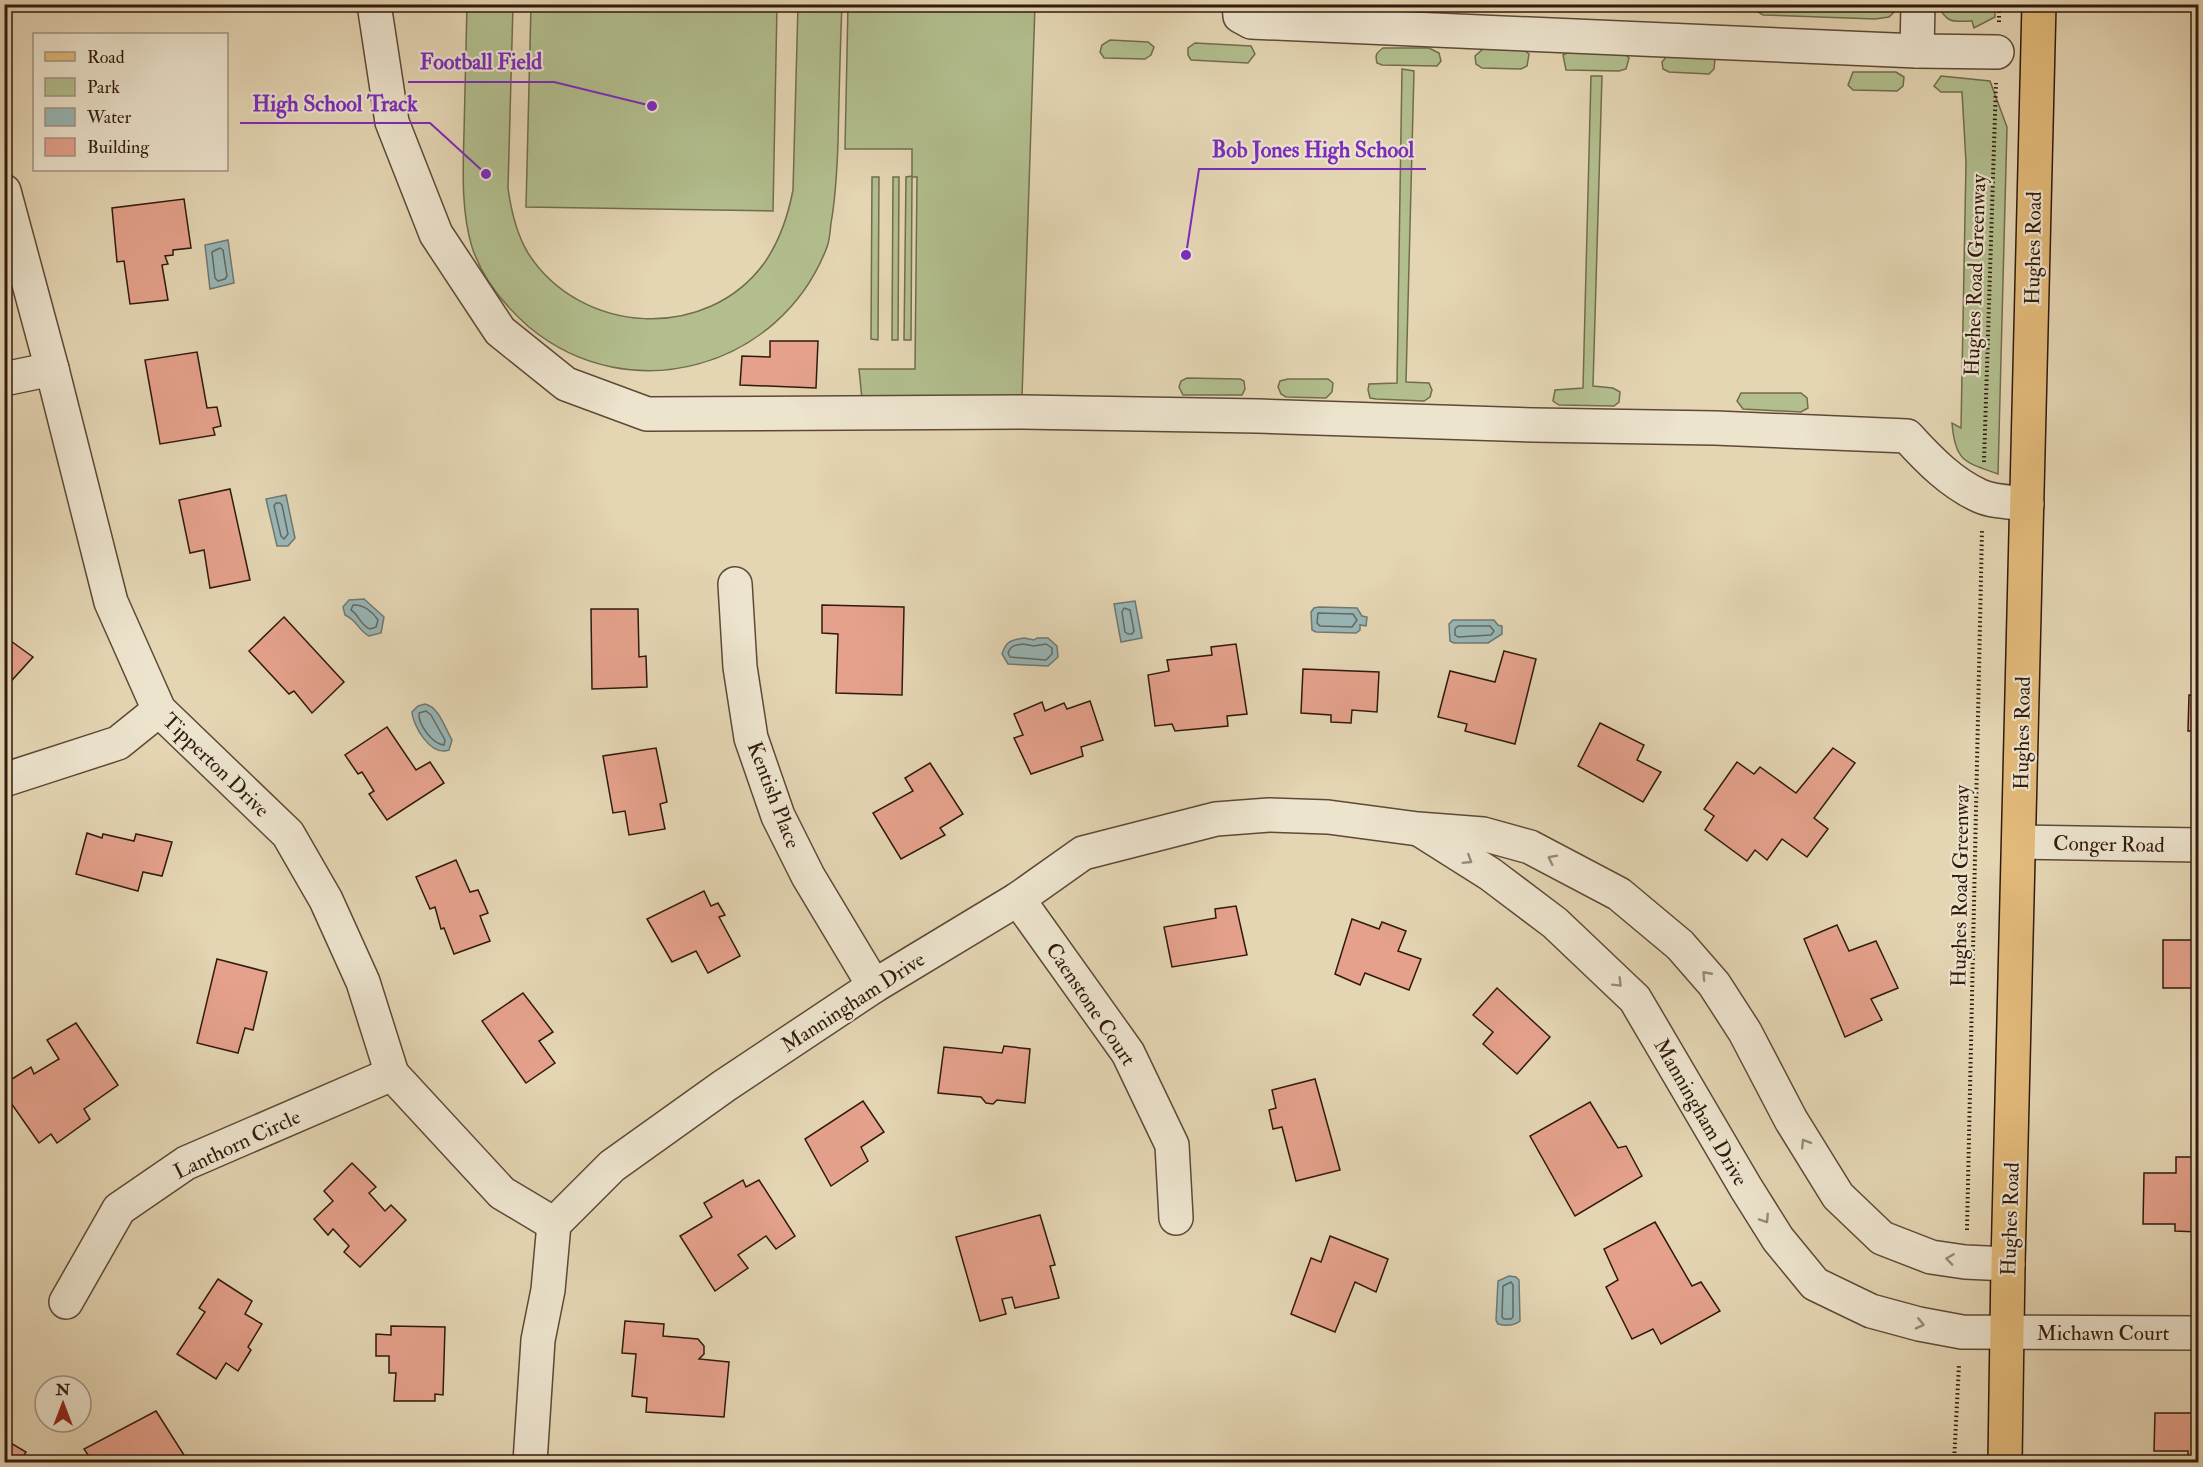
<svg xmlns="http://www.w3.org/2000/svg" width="2203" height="1467" viewBox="0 0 2203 1467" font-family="'IM FELL Double Pica',serif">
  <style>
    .green { fill: #b2be8e; stroke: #726c4e; stroke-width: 1.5 }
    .water { fill: #98b6b6; stroke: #6f7872; stroke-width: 1.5 }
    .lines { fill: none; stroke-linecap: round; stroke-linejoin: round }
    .shore { stroke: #646862; stroke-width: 1.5 }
    .building { fill: #e5a18c; stroke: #311a0d; stroke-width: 1.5 }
    .minor-casing { stroke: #5e4936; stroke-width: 36 }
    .major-casing { stroke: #311a0d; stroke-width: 36 }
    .path { stroke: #311a0d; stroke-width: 4; stroke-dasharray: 1.5 3; stroke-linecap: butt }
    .minor { stroke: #ede4ce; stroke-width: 33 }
    .major { stroke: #e2ba7a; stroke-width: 33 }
    .oneway { stroke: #988977 }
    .labels { text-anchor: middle; stroke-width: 4.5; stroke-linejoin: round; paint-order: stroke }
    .street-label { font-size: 21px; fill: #311a0d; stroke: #ede4ce }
    .leader { fill: none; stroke: #7b2cbf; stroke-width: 2 }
    .callout-dot { fill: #7b2cbf; stroke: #ede4ce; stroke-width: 2 }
    .callout-label { font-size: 22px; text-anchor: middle; font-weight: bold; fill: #7b2cbf; stroke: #ede4ce; stroke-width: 4.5; stroke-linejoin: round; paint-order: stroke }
  </style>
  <rect width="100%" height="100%" fill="#e4d5b3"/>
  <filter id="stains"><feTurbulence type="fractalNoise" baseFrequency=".00333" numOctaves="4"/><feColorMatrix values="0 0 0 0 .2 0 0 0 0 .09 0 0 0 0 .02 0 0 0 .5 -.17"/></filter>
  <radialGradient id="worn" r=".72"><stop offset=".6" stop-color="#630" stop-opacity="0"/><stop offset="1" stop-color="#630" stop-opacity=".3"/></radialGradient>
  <g class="green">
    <path d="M467,5h46l-5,183c3,22 8,45 20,65 52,82 179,90 237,9 15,-22 23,-46 28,-72l5,-185h44c-2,46 -3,92 -4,138 -1,27 -2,53 -7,80 -1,8 -1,16 -4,24 -46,121 -197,164 -298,80 -24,-21 -47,-49 -57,-80 -11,-36 -9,-77 -8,-114 1,-43 2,-86 3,-128z"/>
    <path d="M531,5h246l-4,206 -247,-4z"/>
    <path d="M848,5h187l-13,392 -160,2 -3,-30h56l2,-192h-5l-1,163h-7l2,-163 6,-1v-27h-67z"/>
    <path d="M1736,5v-1l165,1 -12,12 -14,2 -112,-4 -13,-8 -14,1z"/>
    <path d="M1938,5h57v12l-21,11 -2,-7c-19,1 -26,2 -34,-16z"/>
    <path d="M1110,40l38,2 6,5 -3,8 -6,4 -41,-1 -4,-6 2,-7z"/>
    <path d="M1195,43l56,3 4,8 -7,9 -57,-3 -3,-5v-7z"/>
    <path d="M1383,48h46l10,5 2,8 -4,5 -55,-1 -5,-2c-2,-8 -1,-10 6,-15z"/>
    <path d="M1483,49l41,1 5,4 -2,12 -6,3 -39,-1 -6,-4 -1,-8z"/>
    <path d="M1569,52h54l6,6 -3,11 -7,2 -53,-1 -3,-15z"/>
    <path d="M1667,56l48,3 -1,10 -5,5 -40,-2 -6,-3 -1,-7z"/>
    <path d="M1402,69l12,2 -8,311 23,1 3,7 -2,7 -6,4 -48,-2 -6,-1 -2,-8 1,-6 28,-1z"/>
    <path d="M1853,72h43l8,5 -1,9 -6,5 -44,-1 -5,-5z"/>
    <path d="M1591,76h11l-9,310 20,2 7,4 -1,10 -5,4 -55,-1 -6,-4 2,-11 28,-2z"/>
    <path d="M1941,76l49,5 17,46 -9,347c-34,-12 -43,-13 -46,-51l9,5 5,-266 -4,-70h-21l-7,-6z"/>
    <path d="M872,177h7l-1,163 -7,-1z"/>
    <path d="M893,177h6l-1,163h-6z"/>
    <path d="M1187,378l53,1 4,2 1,8 -3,6h-59l-4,-8 2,-6z"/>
    <path d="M1288,379h40l5,4 -1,9 -6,6 -40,-1 -5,-3 -3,-7 2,-6z"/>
    <path d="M1741,393h60l6,5 1,10 -7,4 -58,-3 -6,-8z"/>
  </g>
  <g class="water">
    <path d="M228,240l6,43 -24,6 -5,-44z"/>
    <path d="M286,495l9,43 -7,8h-11l-11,-47z"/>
    <path d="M364,599l20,18 -3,16 -12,3c-11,-6 -12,-16 -24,-21l-2,-8 6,-7z"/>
    <path d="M1135,601l7,37 -21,4 -7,-38z"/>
    <path d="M1319,607l38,1 5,8 5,1 -1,9 -6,-1v5l-4,3 -40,-1 -4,-2 -1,-18 3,-4z"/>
    <path d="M1453,620h41l4,5 4,1v8l-14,9h-34l-4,-2 -1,-17z"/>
    <path d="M1024,638l10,2 3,-2h11l9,8 1,11 -10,9 -40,-2 -6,-10c4,-13 9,-14 22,-16z"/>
    <path d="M425,704c14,3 20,24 27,36l-3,10c-18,7 -36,-24 -37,-38l6,-6z"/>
    <path d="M1509,1276l7,1 3,3 1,41c-6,5 -14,5 -22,3l-2,-4 2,-39z"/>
  </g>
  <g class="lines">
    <g class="shore">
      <path d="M220,248l3,2 4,26 -2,3 -7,2 -3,-3 -3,-26z"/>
      <path d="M276,503h4l2,2 6,29 -4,5 -3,-3 -7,-30z"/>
      <path d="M353,605c10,-1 20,7 25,15l-2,7 -6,2c-9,-3 -11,-14 -19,-19z"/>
      <path d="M1124,608l6,2 4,21 -2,3h-4l-3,-2 -3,-20z"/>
      <path d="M1318,613l35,1 4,6 -5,7 -32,-1 -3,-3z"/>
      <path d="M1458,626h32l4,5 -3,4 -33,2 -3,-2v-6z"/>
      <path d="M1023,644l11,2 12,-2 6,4v6l-6,6 -36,-3 -2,-4c3,-8 7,-8 15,-9z"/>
      <path d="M426,711l5,4 14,25 -1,5c-12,-1 -26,-21 -25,-32z"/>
      <path d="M1511,1282l2,3v32l-2,2h-7l-2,-2 1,-31z"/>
    </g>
  </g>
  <g class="building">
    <path d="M184,199l7,49 -18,2v5l-8,1 3,8 -6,1 6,35 -38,4 -6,-43 -7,1 -5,-54z"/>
    <path d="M770,341h48l-2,47 -76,-3 2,-29 28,1z"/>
    <path d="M197,352l10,56 10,-1 4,19 -8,2 2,7 -55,9 -15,-84z"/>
    <path d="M230,489l20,91 -40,8 -6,-38 -14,3 -11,-53z"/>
    <path d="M822,605l82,2 -2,88 -66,-2 2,-59 -16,-1z"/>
    <path d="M591,609h47l1,48 7,-1 1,31 -55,2z"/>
    <path d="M284,617l60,65 -32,31 -18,-22 -5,3 -40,-43z"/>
    <path d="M4,636l29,21 -29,32z"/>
    <path d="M1236,644l11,70 -20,2 1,10 -53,5 -3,-7 -17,2 -7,-51 21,-4 -2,-11 45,-5 -1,-8z"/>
    <path d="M1504,651l32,8 -21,85 -50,-13 2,-7 -29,-7 12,-46 45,11z"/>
    <path d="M1303,669l76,3 -2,40 -25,-2 -1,13 -20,-1v-7l-30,-2z"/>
    <path d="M2189,695l9,1v35h-10z"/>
    <path d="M1090,701l13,39 -22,7 2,9 -52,18 -17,-36 9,-3 -9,-21 28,-12 3,9 19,-8 3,6z"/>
    <path d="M1600,723l44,22 -7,15 24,12 -18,30 -65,-36z"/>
    <path d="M387,727l29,43 14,-8 14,21 -57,37 -18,-26 5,-3 -12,-19 -4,2 -13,-19z"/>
    <path d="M656,748l11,54 -7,2 5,25 -36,6 -4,-24 -12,2 -10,-57z"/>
    <path d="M1833,748l22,15 -41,55 14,11 -21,28 -25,-18 -15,21 -12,-10 -8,11 -42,-31 9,-14 -10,-7 33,-47 17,12 6,-7 36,26z"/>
    <path d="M930,763l33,51 -23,14 5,7 -44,24 -28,-46 40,-22 -8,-13z"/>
    <path d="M87,833l15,5 1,-4 31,7 2,-7 36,8 -10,34 -19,-4 -5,19 -62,-17z"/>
    <path d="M456,860l14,32 8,-2 10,23 -8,3 10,25 -36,13 -10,-26 -3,1 -6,-22 -5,2 -14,-32z"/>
    <path d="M704,891l7,15 7,-3 7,12 -6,2 21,39 -32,17 -12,-22 -24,11 -25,-43z"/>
    <path d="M1236,906l11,49 -75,12 -8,-40 52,-9 -1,-9z"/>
    <path d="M1352,919l27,10 3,-7 24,9 -8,20 23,8 -12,31 -44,-17 -5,12 -25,-11z"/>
    <path d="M1837,925l12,26 27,-10 22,47 -27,11 11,21 -37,17 -41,-98z"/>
    <path d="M4,929l6,18 -6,1z"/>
    <rect x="2163" y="940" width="35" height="48"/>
    <path d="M217,959l50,13 -14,58 -8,-2 -7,25 -41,-10z"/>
    <path d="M1497,988l53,49 -33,37 -34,-30 10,-12 -20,-17z"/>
    <path d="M523,993l30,39 -14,9 16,22 -29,20 -44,-62z"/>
    <path d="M76,1023l42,62 -34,24 6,10 -33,24 -6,-9 -12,9 -35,-50v-9l27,-17 3,7 25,-15 -12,-19z"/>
    <path d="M1004,1046l26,3 -5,54 -28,-3 -4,4 -7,-1 -5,-6 -43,-4 6,-46 58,6z"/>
    <path d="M1315,1079l25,91 -44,11 -14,-54 -9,2 -4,-19 7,-2 -4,-18z"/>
    <path d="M863,1101l21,31 -23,15 7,14 -37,25 -26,-47z"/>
    <path d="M1590,1102l28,46 8,-2 16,30 -67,40 -45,-80z"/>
    <path d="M2176,1157h22v75l-23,-1v-7h-32l1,-51h32z"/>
    <path d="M352,1163l24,24 -7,6 16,18 6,-6 15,15 -46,47 -16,-15 5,-6 -16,-17 -5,6 -14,-16 19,-18 -9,-10z"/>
    <path d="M743,1180l3,7 13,-7 36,56 -19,13 -10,-13 -28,19 10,13 -33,23 -35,-55 32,-19 -8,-14z"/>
    <path d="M1040,1215l15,50 -5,1 9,32 -44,10 -3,-11 -10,2 4,15 -26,7 -24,-84z"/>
    <path d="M1655,1222l37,64 9,-4 19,29 -59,33 -8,-15 -21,10 -26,-52 12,-7 -14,-31z"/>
    <path d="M1330,1236l58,23 -12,33 -21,-10 -20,50 -44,-18 20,-56 10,4z"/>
    <path d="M218,1279l34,22 -7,13 17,10 -14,23 3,3 -13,21 -12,-8 -10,16 -39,-25 28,-42 -6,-4z"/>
    <path d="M625,1321l39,3 -1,12 35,3 6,7v8l-5,5 30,3 -5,55 -78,-5 1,-14 -15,-2 4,-42 -14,-1z"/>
    <path d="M391,1326l54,1 -2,68 -8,-1v7h-41l2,-28h-7v-17h-13v-22l15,1z"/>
    <path d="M156,1411l28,44 -12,7h-79l-9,-13z"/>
    <path d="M2155,1413h43v49h-10v-11h-34z"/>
    <path d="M4,1439l22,13 -6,10h-16z"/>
  </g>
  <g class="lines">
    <defs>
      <g id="minor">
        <path d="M374,4l18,118 44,112 64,97 66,53 81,30 375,-2 236,4 276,9 181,3 192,8c21,23 44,47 73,60 13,6 32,6 47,8"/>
        <path d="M1239,4l1,12 11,6 666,29 80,1"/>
        <path d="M1917,51l1,-47"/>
        <path d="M4,191l48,178 59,233 48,108 129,124 38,66 37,82 29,92 110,119 52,31"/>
        <path d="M4,379l48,-10"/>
        <path d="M735,584l5,83 11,71 27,78 30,60 66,110"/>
        <path d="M4,780l114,-37 41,-33"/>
        <path d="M1422,831l68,43 65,49 80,76 111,189 32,51 37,45 56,27 48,13 43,8 236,1"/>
        <path d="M2019,842l179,3"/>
        <path d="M1018,899l110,154 44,92 4,73"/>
        <path d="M66,1302l53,-93 67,-46 206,-89"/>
        <path d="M530,1462l8,-122 10,-50 6,-66 58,-58 112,-80 150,-100 144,-87 65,-46 133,-34 53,-4 59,2 90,12 65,5 47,13 89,47 61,51 34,39 31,48 46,88 47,76 44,42 49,19 34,5 43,2"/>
      </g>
      <path id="major" d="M2005,1462l3,-198 31,-1260"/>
    </defs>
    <use href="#minor" class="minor-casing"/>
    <use href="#major" class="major-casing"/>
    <g class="path">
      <path d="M1999,22v-18"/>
      <path d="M1984,462l12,-379"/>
      <path d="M1967,1230l15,-700"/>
      <path d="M1954,1462l5,-98"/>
    </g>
    <use href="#minor" class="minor"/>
    <use href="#major" class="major"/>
  </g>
  <defs><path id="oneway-chevron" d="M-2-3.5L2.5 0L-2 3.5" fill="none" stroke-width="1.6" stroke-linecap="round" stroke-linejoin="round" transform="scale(1.5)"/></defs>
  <g class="oneway">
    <use href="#oneway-chevron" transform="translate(1552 859) rotate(-153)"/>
    <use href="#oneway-chevron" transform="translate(1468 860) rotate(32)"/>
    <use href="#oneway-chevron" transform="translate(1706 975) rotate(-132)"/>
    <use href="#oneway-chevron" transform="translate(1618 983) rotate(45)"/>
    <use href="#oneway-chevron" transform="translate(1805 1143) rotate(-122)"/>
    <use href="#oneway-chevron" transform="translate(1765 1219) rotate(57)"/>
    <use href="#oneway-chevron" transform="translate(1950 1259) rotate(-172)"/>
    <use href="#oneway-chevron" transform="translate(1920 1324) rotate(13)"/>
  </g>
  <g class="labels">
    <g class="street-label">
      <text transform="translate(2033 248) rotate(-89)" y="7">Hughes Road</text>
      <text transform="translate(1975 275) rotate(-88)" y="7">Hughes Road Greenway</text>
      <text transform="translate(2022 733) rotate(-89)" y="7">Hughes Road</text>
      <text transform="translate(216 765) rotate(44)" y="7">Tipperton Drive</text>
      <text transform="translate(774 795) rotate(69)" y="7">Kentish Place</text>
      <text transform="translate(2109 844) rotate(1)" y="7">Conger Road</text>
      <text transform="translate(1960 886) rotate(-89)" y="7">Hughes Road Greenway</text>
      <text transform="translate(853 1002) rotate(-33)" y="7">Manningham Drive</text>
      <text transform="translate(1091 1004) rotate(56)" y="7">Caenstone Court</text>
      <text transform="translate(1701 1112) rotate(60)" y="7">Manningham Drive</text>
      <text transform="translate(237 1144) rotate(-25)" y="7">Lanthorn Circle</text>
      <text transform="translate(2010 1219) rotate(-88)" y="7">Hughes Road</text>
      <text x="2103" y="1340">Michawn Court</text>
    </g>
  </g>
  <path class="leader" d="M652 106L554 82H408M486 174L430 123H240M1186 255L1199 169H1426"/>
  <g class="callout-dot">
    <circle cx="652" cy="106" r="6"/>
    <circle cx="486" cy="174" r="6"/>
    <circle cx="1186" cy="255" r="6"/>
  </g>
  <g class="callout-label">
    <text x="481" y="69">Football Field</text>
    <text x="335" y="111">High School Track</text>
    <text x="1313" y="157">Bob Jones High School</text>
  </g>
  <rect width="2203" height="1467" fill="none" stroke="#e4d5b3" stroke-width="24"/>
  <rect x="6" y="6" width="2191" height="1455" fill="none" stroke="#311a0d" stroke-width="3"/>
  <rect x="12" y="12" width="2179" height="1443" fill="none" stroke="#311a0d" stroke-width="1.5"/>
  <rect x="33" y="33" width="195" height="138" fill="#ede4ce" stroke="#a29381" stroke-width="1.5"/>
  <rect x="45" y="52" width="30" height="9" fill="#e2ba7a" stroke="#a29381" stroke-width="1.5"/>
  <text x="87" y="63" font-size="18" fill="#311a0d">Road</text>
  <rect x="45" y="78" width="30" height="18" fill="#b2be8e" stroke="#a29381" stroke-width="1.5"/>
  <text x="87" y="93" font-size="18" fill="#311a0d">Park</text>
  <rect x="45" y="108" width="30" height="18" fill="#98b6b6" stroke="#a29381" stroke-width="1.5"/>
  <text x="87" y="123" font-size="18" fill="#311a0d">Water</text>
  <rect x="45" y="138" width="30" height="18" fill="#e5a18c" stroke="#a29381" stroke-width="1.5"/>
  <text x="87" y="153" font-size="18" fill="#311a0d">Building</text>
  <g transform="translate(63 1404)"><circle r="28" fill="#ede4ce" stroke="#a29381" stroke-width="1.5"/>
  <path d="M0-4.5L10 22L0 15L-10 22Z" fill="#8f2418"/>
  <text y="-9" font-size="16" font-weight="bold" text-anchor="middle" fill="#311a0d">N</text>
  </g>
  <rect width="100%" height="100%" filter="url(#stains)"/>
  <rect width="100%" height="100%" fill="url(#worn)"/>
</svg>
